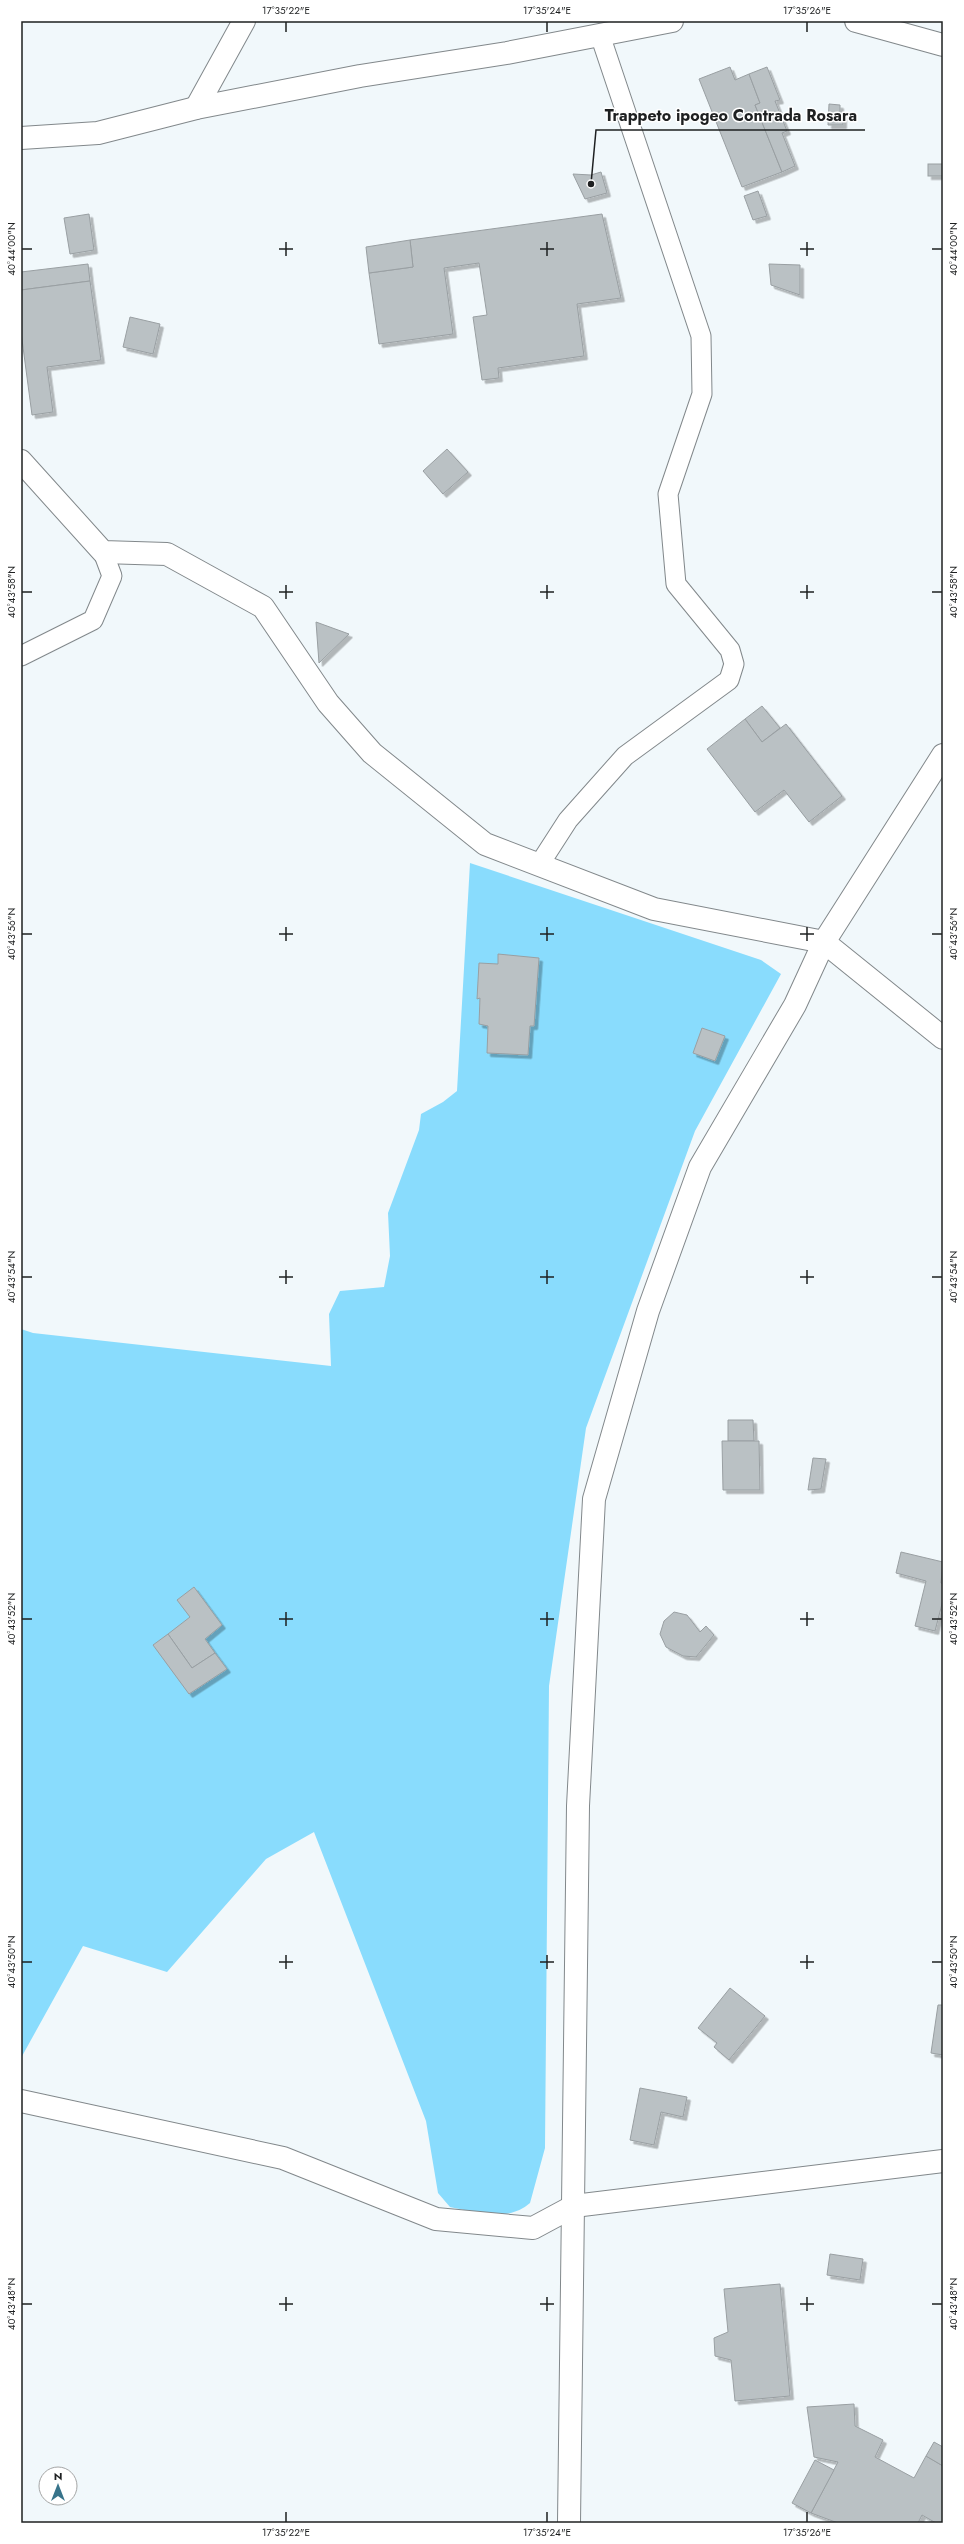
<svg xmlns="http://www.w3.org/2000/svg" width="964" height="2544" viewBox="0 0 964 2544" font-family="Jost,sans-serif">
  <style>
    .green { fill: #89dcfd }
    .building { fill: #bac1c4; stroke: #999fa2; filter: url(#shadow) }
    .lines { fill: none; stroke-linecap: round; stroke-linejoin: round }
    .lane-casing { stroke: #82888b; stroke-width: 21 }
    .street-casing { stroke: #82888b; stroke-width: 24 }
    .secondary-casing { stroke: #82888b; stroke-width: 24 }
    .lane { stroke: #fff; stroke-width: 19 }
    .street { stroke: #fff; stroke-width: 22 }
    .secondary { stroke: #fff; stroke-width: 22 }
    .ticks { fill: none; stroke: #1e2021; stroke-width: 1.5 }
    .leader { fill: none; stroke: #1e2021; stroke-width: 1.5 }
    .callout-dot { fill: #1e2021; stroke: #fff; stroke-width: 1.5 }
    .callout-label { font-size: 16px; text-anchor: middle; font-weight: bold; fill: #1e2021; stroke: #fff; stroke-width: 3; stroke-linejoin: round; paint-order: stroke }
    .neatline { fill: none; stroke: #1e2021; stroke-width: 1.5 }
    .ticks-label { font-size: 10px; text-anchor: middle; fill: #1e2021 }
  </style>
  <defs>
    <filter id="shadow"><feDropShadow dx="3.5" dy="3.5" stdDeviation="0" flood-color="#0004"/></filter>
  </defs>
  <rect width="100%" height="100%" fill="#f1f8fb"/>
  <path class="green" d="M470,863l291,97 20,14 -86,157 -109,297 -37,258 -4,462 -15,55c-23,20 -54,9 -80,4l-12,-14 -12,-72 -112,-289 -48,27 -99,113 -84,-26 -62,112v-729l12,4 298,33 -2,-52 11,-23 44,-4 6,-31 -2,-43 31,-83 2,-16 22,-12 14,-11z"/>
  <g class="building">
    <path d="M730,67l5,13 14,-6 11,29 -5,2 27,67 -40,15 -43,-108z"/>
    <path d="M767,67l13,33 -5,1 12,30 -5,2 13,33 -13,6 -27,-67 5,-2 -11,-29z"/>
    <path d="M829,104l11,1v8h3v12h-15z"/>
    <rect x="928" y="164" width="15" height="12"/>
    <path d="M601,172l6,21 -22,6 -12,-25 18,1z"/>
    <path d="M758,191l9,25 -14,4 -9,-24z"/>
    <path d="M89,214l5,36 -24,4 -6,-36z"/>
    <path d="M602,214l19,84 -44,6 7,52 -86,12 1,10 -17,2 -9,-63 14,-2 -8,-52 -35,5 9,66 -74,10 -10,-71 44,-6 -3,-27z"/>
    <path d="M410,240l3,27 -44,6 -3,-26z"/>
    <path d="M88,264l2,17 -69,9v-18z"/>
    <path d="M769,264l31,1v30l-29,-10z"/>
    <path d="M90,281l11,79 -54,7 6,45 -21,3 -11,-83v-42z"/>
    <path d="M130,317l30,7 -7,30 -30,-7z"/>
    <path d="M447,449l21,23 -25,22 -20,-23z"/>
    <path d="M316,622l33,12 -30,29z"/>
    <path d="M762,706l18,22 -18,14 -17,-23z"/>
    <path d="M745,719l17,23 24,-18 56,72 -33,26 -25,-32 -29,22 -48,-63z"/>
    <path d="M498,954l41,4 -5,68h-4l-2,29 -41,-2 1,-27 -9,-2 1,-26 -3,1 2,-36 19,1z"/>
    <path d="M702,1028l23,8 -10,25 -22,-8z"/>
    <path d="M728,1420h25l1,21h-26z"/>
    <path d="M722,1441h37l1,49h-37z"/>
    <path d="M813,1458l13,1 -5,30 -13,1z"/>
    <path d="M901,1552l42,10 -2,21 2,1v16l-8,31 -20,-5 11,-45 -30,-8z"/>
    <path d="M194,1587l28,38 -17,14 10,14 -23,15 -24,-34 22,-17 -13,-17z"/>
    <path d="M674,1612l13,3 13,17 6,-6 8,9 -18,22 -13,-1 -17,-9 -6,-13 4,-13z"/>
    <path d="M168,1634l24,34 23,-15 12,16 -38,25 -36,-49z"/>
    <path d="M730,1988l35,28 -36,44 -15,-13 3,-4 -19,-15z"/>
    <path d="M938,2005h5v50l-12,-2z"/>
    <path d="M640,2088l47,9 -4,20 -22,-5 -7,33 -24,-5z"/>
    <path d="M830,2254l33,5 -3,21 -33,-5z"/>
    <path d="M780,2284l10,112 -55,5 -4,-41 -16,-4 -1,-18 14,-6 -4,-43z"/>
    <path d="M854,2404l1,22 28,14 -8,17 39,21 12,-22 17,10v57h-7l-14,-8 -4,8h-80l-27,-10 27,-51 -24,-5 -7,-50z"/>
    <path d="M934,2442l9,5v19l-17,-10z"/>
    <path d="M815,2460l19,10 -23,43 -19,-10z"/>
  </g>
  <g class="lines">
    <defs>
      <g id="lane">
        <path d="M21,656l72,-36 19,-44 -9,-24"/>
        <path d="M539,865l29,-45 57,-64 104,-76 5,-16 -4,-14 -54,-66 -8,-90 34,-100 -1,-58 -101,-301"/>
      </g>
      <g id="street">
        <path d="M196,108l48,-87"/>
        <path d="M21,461l82,91 64,2 96,53 65,96 44,50 113,91 169,65 170,33 119,96"/>
        <path d="M21,2101l262,57 153,61 97,9 41,-22 369,-45"/>
      </g>
      <g id="secondary">
        <path d="M856,21l87,24"/>
        <path d="M21,138l77,-5 98,-25 164,-32 147,-23 165,-32"/>
        <path d="M569,2523l9,-717 16,-307 54,-188 52,-144 95,-162 29,-63 119,-187"/>
      </g>
    </defs>
    <use href="#lane" class="lane-casing"/>
    <use href="#street" class="street-casing"/>
    <use href="#secondary" class="secondary-casing"/>
    <use href="#lane" class="lane"/>
    <use href="#street" class="street"/>
    <use href="#secondary" class="secondary"/>
  </g>
  <path class="ticks" d="M286,22v10M547,22v10M807,22v10M286,242v14M547,242v14M807,242v14M22,249h10M279,249h14M540,249h14M800,249h14M932,249h10M286,585v14M547,585v14M807,585v14M22,592h10M279,592h14M540,592h14M800,592h14M932,592h10M286,927v14M547,927v14M807,927v14M22,934h10M279,934h14M540,934h14M800,934h14M932,934h10M286,1270v14M547,1270v14M807,1270v14M22,1277h10M279,1277h14M540,1277h14M800,1277h14M932,1277h10M286,1612v14M547,1612v14M807,1612v14M22,1619h10M279,1619h14M540,1619h14M800,1619h14M932,1619h10M286,1955v14M547,1955v14M807,1955v14M22,1962h10M279,1962h14M540,1962h14M800,1962h14M932,1962h10M286,2297v14M547,2297v14M807,2297v14M22,2304h10M279,2304h14M540,2304h14M800,2304h14M932,2304h10M286,2512v10M547,2512v10M807,2512v10"/>
  <path class="leader" d="M591 184L596 130H865"/>
  <circle class="callout-dot" cx="591" cy="184" r="4"/>
  <g class="callout-label">
    <text x="731" y="121">Trappeto ipogeo Contrada Rosara</text>
  </g>
  <rect width="964" height="2544" fill="none" stroke="#ffffff" stroke-width="44"/>
  <g transform="translate(58 2486)"><circle r="19" fill="#ffffff" stroke="#a5a6a6"/>
  <path d="M0-3L7 15L0 10L-7 15Z" fill="#38748b"/>
  <text y="-6" font-size="11" font-weight="bold" text-anchor="middle" fill="#1e2021">N</text>
  </g>
  <rect x="22" y="22" width="920" height="2500" class="neatline"/>
  <g class="ticks-label">
    <text x="286" y="14">17°35'22"E</text>
    <text x="547" y="14">17°35'24"E</text>
    <text x="807" y="14">17°35'26"E</text>
    <text transform="translate(11 249) rotate(-90)" y="4">40°44'00"N</text>
    <text transform="translate(953 249) rotate(-90)" y="4">40°44'00"N</text>
    <text transform="translate(11 592) rotate(-90)" y="4">40°43'58"N</text>
    <text transform="translate(953 592) rotate(-90)" y="4">40°43'58"N</text>
    <text transform="translate(11 934) rotate(-90)" y="4">40°43'56"N</text>
    <text transform="translate(953 934) rotate(-90)" y="4">40°43'56"N</text>
    <text transform="translate(11 1277) rotate(-90)" y="4">40°43'54"N</text>
    <text transform="translate(953 1277) rotate(-90)" y="4">40°43'54"N</text>
    <text transform="translate(11 1619) rotate(-90)" y="4">40°43'52"N</text>
    <text transform="translate(953 1619) rotate(-90)" y="4">40°43'52"N</text>
    <text transform="translate(11 1962) rotate(-90)" y="4">40°43'50"N</text>
    <text transform="translate(953 1962) rotate(-90)" y="4">40°43'50"N</text>
    <text transform="translate(11 2304) rotate(-90)" y="4">40°43'48"N</text>
    <text transform="translate(953 2304) rotate(-90)" y="4">40°43'48"N</text>
    <text x="286" y="2536">17°35'22"E</text>
    <text x="547" y="2536">17°35'24"E</text>
    <text x="807" y="2536">17°35'26"E</text>
  </g>
</svg>
